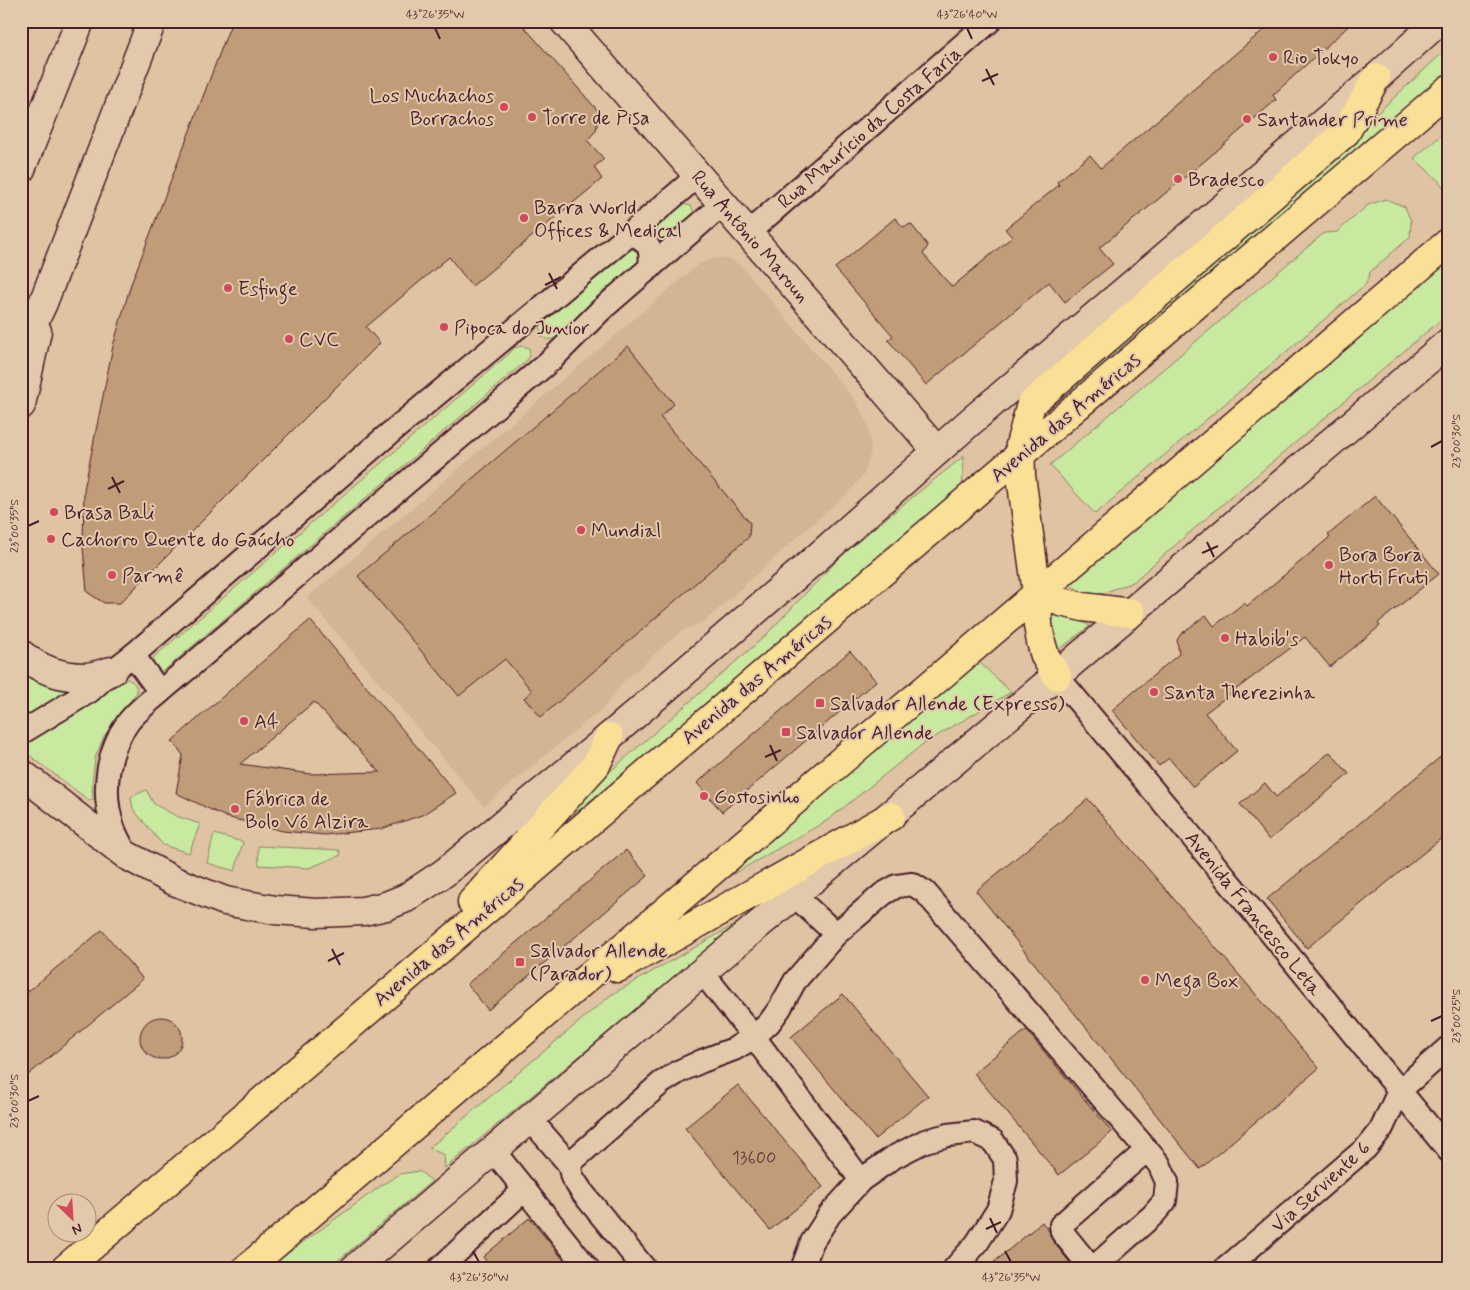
<svg xmlns="http://www.w3.org/2000/svg" width="1470" height="1290" viewBox="0 0 1470 1290" font-family="Mynerve,sans-serif">
  <style>
    .built { fill: #d3b493 }
    .green { fill: #c9e8a0; stroke: #8a8466 }
    .building { fill: #c19c78; stroke: #4a1f2b; fill-rule: evenodd }
    .lines { fill: none; stroke-linecap: round; stroke-linejoin: round }
    .street-casing { stroke: #4a1f2b; stroke-width: 26 }
    .secondary-casing { stroke: #4a1f2b; stroke-width: 31 }
    .highway-casing { stroke: #4a1f2b; stroke-width: 31 }
    .street { stroke: #e3c9ab; stroke-width: 22 }
    .secondary { stroke: #e3c9ab; stroke-width: 28 }
    .highway { stroke: #fadf96; stroke-width: 28 }
    .ticks { fill: none; stroke: #4a1f2b; stroke-width: 2 }
    .poi-dot { fill: #d1495b; stroke: #e3c9ab; stroke-width: 2 }
    .labels { text-anchor: middle; stroke-width: 4; stroke-linejoin: round; paint-order: stroke }
    .number-label { font-size: 18px; fill: #683e3e }
    .poi-label { font-size: 20px; fill: #4a1f2b; stroke: #e3c9ab; text-anchor: start }
    .street-label { font-size: 20px; fill: #4a1f2b; stroke: #e3c9ab }
    .neatline { fill: none; stroke: #4a1f2b; stroke-width: 2 }
    .ticks-label { font-size: 12px; text-anchor: middle; fill: #4a1f2b }
  </style>
  <rect width="100%" height="100%" fill="#dfc3a2"/>
  <filter id="ink" filterUnits="userSpaceOnUse"><feTurbulence type="fractalNoise" baseFrequency=".02" numOctaves="2"/><feDisplacementMap in="SourceGraphic" scale="10" xChannelSelector="R" yChannelSelector="G"/><feConvolveMatrix kernelMatrix="1 2 1 2 8 2 1 2 1" color-interpolation-filters="sRGB"/></filter>
  <g filter="url(#ink)">
    <path class="built" d="M715,258l15,1 13,9 112,132 13,25 3,25 -7,24 -15,18 -55,48 -89,81 -24,10 -57,50 -19,25 -121,100 -177,-208 393,-335z"/>
    <g class="green">
      <path d="M1449,47v29l-32,29 -362,308 17,-35 259,-222z"/>
      <path d="M1449,129v66l-10,-14 -25,-23z"/>
      <path d="M1386,199l19,8 6,14 -1,16 -40,35 -4,12 -271,230 -45,-49 274,-232 13,-1 31,-27z"/>
      <path d="M683,204l8,2 4,8 -32,32 -5,-8 -8,-7z"/>
      <path d="M630,249c11,2 10,8 9,17l-83,72c-10,4 -19,-2 -15,-13l83,-73z"/>
      <path d="M1449,259v54l-237,200 -79,69 -41,15 -22,-12z"/>
      <path d="M522,346l7,2 1,8 -4,5 -360,308 -3,2 -7,-1 -4,-6 2,-7 356,-304 4,-5z"/>
      <path d="M964,456l-2,36 -400,332 29,-36 173,-151 86,-90z"/>
      <path d="M1050,605l40,21 -37,28z"/>
      <path d="M979,662l32,30 -88,52 -95,76 -128,73 149,-129z"/>
      <path d="M21,669l7,5 42,18 -49,29z"/>
      <path d="M127,679c7,3 9,5 10,13l-33,44 -9,22 -3,26 1,15 -3,2 -69,-52v-4z"/>
      <path d="M146,790l8,14 22,12 24,8 -11,29 -26,-8 -30,-36 -2,-12z"/>
      <path d="M214,834l29,8 -8,29 -28,-8z"/>
      <path d="M258,846l81,4 2,5 -32,13 -50,-3z"/>
      <path d="M743,920l-298,248 -1,-13 -15,-7 182,-153z"/>
      <path d="M419,1171l13,10 -104,88h-62l119,-86 15,-9z"/>
    </g>
    <g class="building">
      <path d="M232,21h287l80,91 -3,19 -9,9 17,19 -10,8 8,12 -130,107 -23,-29 -83,70 14,16 -260,260h-16l-17,-11 -4,-45 1,-57 29,-144 18,-62z"/>
      <path d="M1274,21h80l-81,74 3,5 -69,59 -108,89 14,16 -48,38 -16,-20 -123,103 -38,-45 5,-4 -58,-68 60,-50 8,9 8,-3 17,22 -5,8 29,33 60,-50 -7,-8 54,-44 -2,-3 33,-27 11,13z"/>
      <path d="M628,346l46,58 -14,13 90,106 -1,14 -208,180 -17,-19 8,-7 -27,-32 -46,37 -101,-120z"/>
      <path d="M1375,496l64,78 -61,49 2,3 -50,41 -25,-30 -100,76 32,38 -44,36 -24,-29 -10,8 -47,-56 67,-56 -2,-14 4,-6 25,-19 8,11 30,-23 3,3 83,-69 -2,-2z"/>
      <path d="M310,620l146,173 -34,22 -41,14 -56,6 -42,-4 -57,-14 -50,-24 7,-38 -11,-14zM314,702l66,70 -69,2 -71,-10z"/>
      <path d="M850,651l26,30 -154,131 -25,-29z"/>
      <path d="M1449,750v82l-142,116 -40,-49z"/>
      <path d="M1330,752l19,22 -80,66 -29,-36 25,-21 11,14z"/>
      <path d="M1088,799l231,269 -119,101 -224,-278z"/>
      <path d="M626,850l22,26 -160,134 -21,-26z"/>
      <path d="M102,930l41,49 -122,102v-84z"/>
      <path d="M843,994l85,102 -53,43 -84,-102z"/>
      <circle cx="161" cy="1038" r="21"/>
      <path d="M1026,1030l86,102 -53,43 -85,-102z"/>
      <path d="M738,1085l85,102 -53,43 -85,-102z"/>
      <path d="M529,1218l17,20 25,31h-79l-9,-12z"/>
      <path d="M1042,1222l7,9 3,9 19,24 -6,5h-79z"/>
    </g>
    <g class="lines">
      <defs>
        <g id="street">
          <path d="M748,233l242,-212"/>
          <path d="M630,234c20,6 22,15 20,34"/>
          <path d="M133,655l27,37"/>
          <path d="M1057,676l131,156 261,319"/>
          <path d="M21,733l69,-42 22,-20 21,-16 250,-216 247,-205 57,-49 9,-12"/>
          <path d="M126,854c-5,-9 -10,-18 -13,-27 -12,-35 -6,-77 16,-106 9,-11 21,-20 31,-29l391,-332 50,-50 122,-106"/>
          <path d="M795,896l41,38"/>
          <path d="M702,972l52,65 107,143"/>
          <path d="M530,1119l39,45"/>
          <path d="M493,1150l95,119"/>
          <path d="M439,1269l86,-80"/>
          <path d="M645,1269l-63,-77 -10,-15 -3,-13 92,-81 19,-12 22,-10 32,-12 20,-12 15,-14 11,-15 15,-27 41,-47 47,-40 14,-8 15,-2 13,8 234,272 8,18 -2,19 -12,14 -61,54"/>
          <path d="M802,1269l10,-27 18,-28 31,-34 33,-23 31,-16 23,-6 26,-3 19,9 12,18 1,22 -8,29 -21,33 -23,26"/>
          <path d="M1092,1269l-30,-37 -1,-7 86,-75"/>
          <path d="M1225,1269l141,-121 16,-20 17,-37 50,-44"/>
        </g>
        <g id="secondary">
          <path d="M564,21l373,430"/>
          <path d="M21,169l59,-148"/>
          <path d="M21,349l22,-46 109,-282"/>
          <path d="M21,405l16,-74"/>
          <path d="M21,654c18,15 40,23 63,23 9,0 19,-4 28,-6"/>
          <path d="M21,773l105,82 48,26 51,20 50,9 41,3 25,-1 22,-1 23,-5 20,-8 38,-25 165,-136 203,-175 158,-140 406,-344 63,-57"/>
          <path d="M354,1269l348,-297 341,-285 406,-345"/>
        </g>
        <g id="highway">
          <path d="M1037,593l24,9 22,5 48,6"/>
          <path d="M1057,676l-12,-20 -4,-14 -3,-17 -1,-32 -16,-117 -1,-31 11,-41 315,-272 30,-54"/>
          <path d="M472,902l124,-137 13,-28"/>
          <path d="M618,968l273,-152"/>
          <path d="M65,1269c459,-395 923,-786 1384,-1180"/>
          <path d="M246,1269c402,-342 801,-685 1203,-1027"/>
        </g>
      </defs>
      <use href="#street" class="street-casing"/>
      <use href="#secondary" class="secondary-casing"/>
      <use href="#highway" class="highway-casing"/>
      <use href="#street" class="street"/>
      <use href="#secondary" class="secondary"/>
      <use href="#highway" class="highway"/>
    </g>
  </g>
  <path class="ticks" d="M435,28l5,11M967,28l5,11M986,69l8,16M982,81l16,-7M549,273l8,16M545,285l16,-8M1431,447l11,-6M112,477l8,16M108,489l16,-8M28,526l11,-5M1207,542l7,15M1202,553l16,-7M770,745l7,16M765,757l16,-7M332,949l8,16M328,961l16,-8M1431,1021l11,-5M28,1101l11,-5M990,1218l7,15M986,1229l15,-7M473,1251l6,11M1005,1251l6,11"/>
  <g class="poi-dot">
    <circle cx="1273" cy="57" r="5"/>
    <circle cx="504" cy="107" r="5"/>
    <circle cx="532" cy="117" r="5"/>
    <circle cx="1247" cy="119" r="5"/>
    <circle cx="1178" cy="179" r="5"/>
    <circle cx="524" cy="218" r="5"/>
    <circle cx="228" cy="288" r="5"/>
    <circle cx="444" cy="327" r="5"/>
    <circle cx="289" cy="339" r="5"/>
    <circle cx="54" cy="512" r="5"/>
    <circle cx="581" cy="530" r="5"/>
    <circle cx="51" cy="539" r="5"/>
    <circle cx="1329" cy="565" r="5"/>
    <circle cx="112" cy="575" r="5"/>
    <circle cx="1225" cy="638" r="5"/>
    <circle cx="1154" cy="692" r="5"/>
    <rect x="815" y="698" width="10" height="10" rx="2.5"/>
    <circle cx="244" cy="721" r="5"/>
    <rect x="781" y="727" width="10" height="10" rx="2.5"/>
    <circle cx="704" cy="796" r="5"/>
    <circle cx="235" cy="809" r="5"/>
    <rect x="515" y="957" width="10" height="10" rx="2.5"/>
    <circle cx="1145" cy="980" r="5"/>
  </g>
  <g class="labels">
    <g class="number-label">
      <text x="754" y="1163">13600</text>
    </g>
    <g class="poi-label">
      <text x="1283" y="64">Rio Tokyo</text>
      <text x="494" y="102" text-anchor="end">Los Muchachos<tspan x="494" dy="23">Borrachos</tspan></text>
      <text x="542" y="124">Torre de Pisa</text>
      <text x="1257" y="126">Santander Prime</text>
      <text x="1188" y="186">Bradesco</text>
      <text x="534" y="214">Barra World<tspan x="534" dy="23">Offices &amp; Medical</tspan></text>
      <text x="238" y="295">Esfinge</text>
      <text x="454" y="334">Pipoca do Junior</text>
      <text x="299" y="346">CVC</text>
      <text x="64" y="519">Brasa Bali</text>
      <text x="591" y="537">Mundial</text>
      <text x="61" y="546">Cachorro Quente do Gaúcho</text>
      <text x="1339" y="561">Bora Bora<tspan x="1339" dy="23">Horti Fruti</tspan></text>
      <text x="122" y="582">Parmê</text>
      <text x="1235" y="645">Habib's</text>
      <text x="1164" y="699">Santa Therezinha</text>
      <text x="830" y="710">Salvador Allende (Expresso)</text>
      <text x="254" y="728">A4</text>
      <text x="796" y="739">Salvador Allende</text>
      <text x="714" y="803">Gostosinho</text>
      <text x="245" y="805">Fábrica de<tspan x="245" dy="23">Bolo Vó Alzira</tspan></text>
      <text x="530" y="957">Salvador Allende<tspan x="530" dy="23">(Parador)</tspan></text>
      <text x="1155" y="987">Mega Box</text>
    </g>
    <g class="street-label">
      <text transform="translate(869 127) rotate(-41)" y="7">Rua Maurício da Costa Faria</text>
      <text transform="translate(751 236) rotate(49)" y="7">Rua Antônio Maroun</text>
      <text transform="translate(1065 417) rotate(-40)" y="7">Avenida das Américas</text>
      <text transform="translate(756 679) rotate(-40)" y="7">Avenida das Américas</text>
      <text transform="translate(1254 913) rotate(51)" y="7">Avenida Francesco Leta</text>
      <text transform="translate(448 941) rotate(-40)" y="7">Avenida das Américas</text>
      <text transform="translate(1320 1186) rotate(-42)" y="7">Via Serviente 6</text>
    </g>
  </g>
  <rect width="1470" height="1290" fill="none" stroke="#e3c9ab" stroke-width="55"/>
  <g transform="translate(72 1218) rotate(155)"><circle r="24" fill="#e3c9ab" stroke="#a68578"/>
  <path d="M0-4L9 19L0 12L-9 19Z" fill="#d1495b"/>
  <text y="-8" font-size="14" font-weight="bold" text-anchor="middle" fill="#4a1f2b">N</text>
  </g>
  <rect x="28" y="28" width="1414" height="1234" class="neatline"/>
  <g class="ticks-label">
    <text x="435" y="18">43°26'35"W</text>
    <text x="967" y="18">43°26'40"W</text>
    <text transform="translate(1456 441) rotate(-90)" y="4">23°00'30"S</text>
    <text transform="translate(14 526) rotate(-90)" y="4">23°00'35"S</text>
    <text transform="translate(1456 1016) rotate(-90)" y="4">23°00'25"S</text>
    <text transform="translate(14 1101) rotate(-90)" y="4">23°00'30"S</text>
    <text x="479" y="1281">43°26'30"W</text>
    <text x="1011" y="1281">43°26'35"W</text>
  </g>
</svg>
